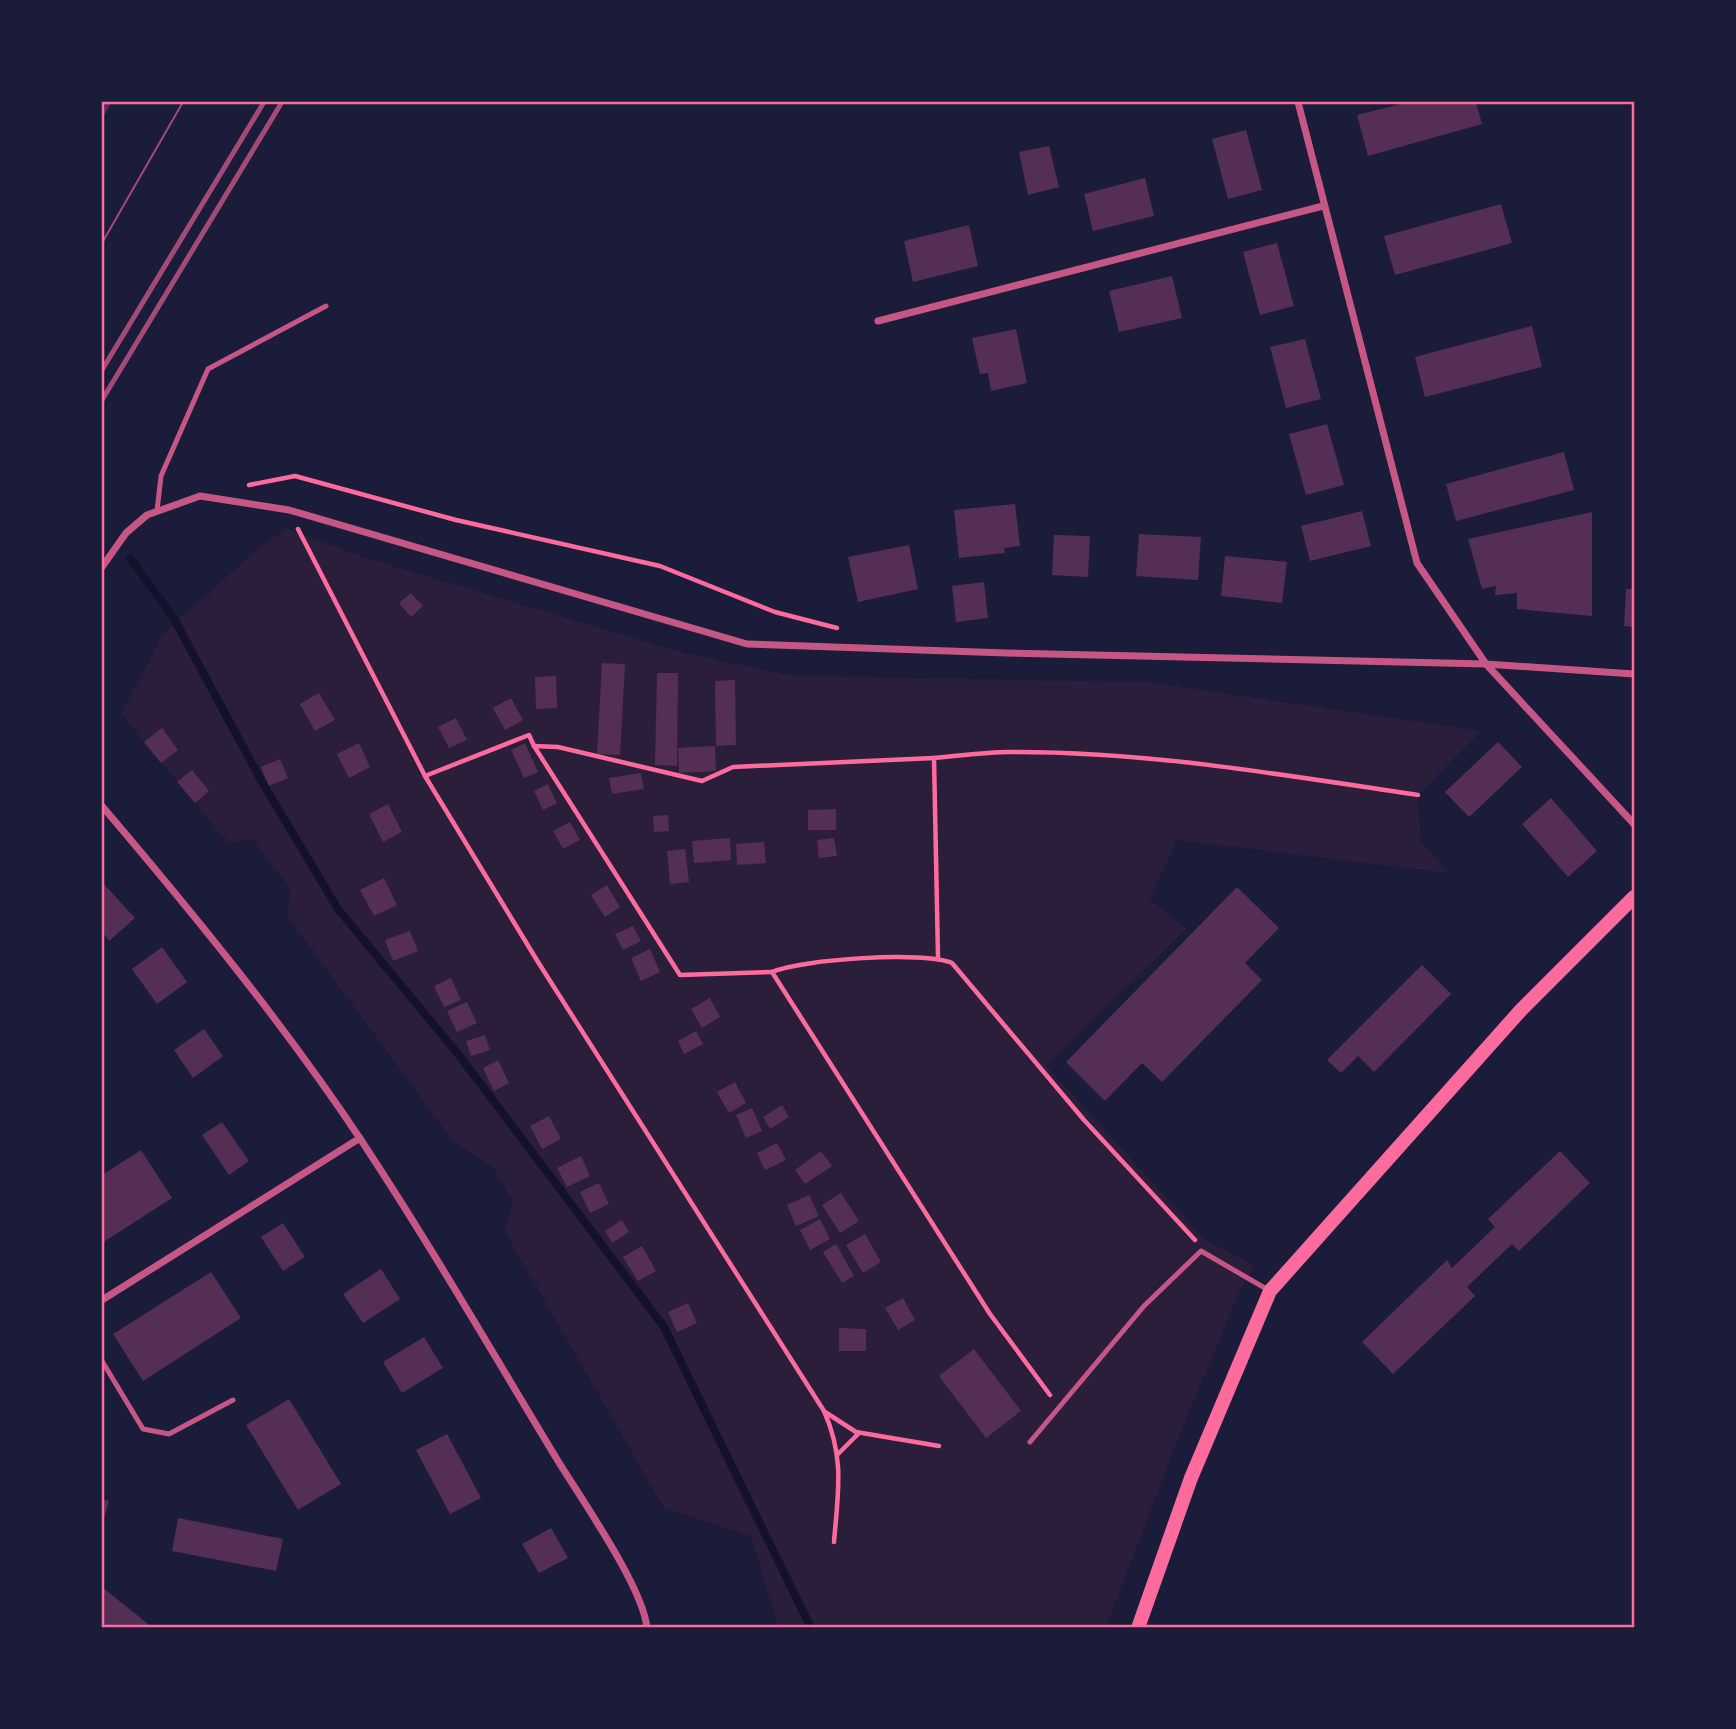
<svg xmlns="http://www.w3.org/2000/svg" width="1736" height="1729" viewBox="0 0 1736 1729" font-family="Raleway,sans-serif">
  <style>
    .green { fill: #2a1e3b }
    .lines { fill: none; stroke-linecap: round; stroke-linejoin: round }
    .stream { stroke: #12122b; stroke-width: 8 }
    .building { fill: #542f53 }
    .path { stroke: #ff6b9d; stroke-width: 4.5 }
    .service { stroke: #c65784; stroke-width: 5 }
    .minor { stroke: #c65784; stroke-width: 7 }
    .secondary { stroke: #ff6b9d; stroke-width: 14 }
    .tram { stroke: #a44b75; stroke-width: 2 }
    .rail { stroke: #a44b75; stroke-width: 5 }
    .neatline { fill: none; stroke: #ff6b9d; stroke-width: 2.5 }
  </style>
  <rect width="100%" height="100%" fill="#1b1b3a"/>
  <path class="green" d="M286,529l80,29 318,95 110,23 353,6 334,49 -63,64 3,47 28,31 -272,-33 -27,59 36,30 -140,136 160,176 49,24 -16,28 -56,133 -77,201 -328,1 -27,-92 -87,-28 -159,-276 8,-31 -20,-34 -40,-26 -166,-225 4,-27 -39,-50 -24,4 -107,-129 42,-80 98,-88z"/>
  <g class="lines">
    <path class="stream" d="M130,558l43,59 89,165 76,127 120,145 206,273 147,301"/>
  </g>
  <g class="building">
    <path d="M102,102h10l-10,17z"/>
    <path d="M1409,102h67l6,22 -114,32 -11,-41z"/>
    <path d="M1246,130l16,60 -34,9 -16,-60z"/>
    <path d="M1049,146l10,41 -31,8 -9,-43z"/>
    <path d="M1145,178l9,38 -61,15 -9,-37z"/>
    <path d="M1501,204l11,39 -117,32 -11,-39z"/>
    <path d="M969,225l9,41 -65,16 -9,-41z"/>
    <path d="M1277,243l17,63 -34,9 -17,-63z"/>
    <path d="M1172,276l10,42 -63,14 -10,-41z"/>
    <path d="M1532,326l10,41 -117,30 -10,-40z"/>
    <path d="M1016,329l11,54 -36,8 -3,-18 -8,1 -8,-36z"/>
    <path d="M1305,339l16,60 -35,9 -16,-61z"/>
    <path d="M1327,424l17,61 -38,10 -17,-61z"/>
    <path d="M1564,452l10,38 -118,31 -10,-37z"/>
    <path d="M1015,504l5,42 -16,2 1,5 -46,5 -5,-48z"/>
    <path d="M1362,511l9,35 -61,15 -9,-35z"/>
    <path d="M1592,512v104l-75,-7v-16l-22,2 1,-9 -14,3 -14,-50z"/>
    <path d="M1139,534l62,3 -3,43 -62,-4z"/>
    <path d="M1054,535l36,1 -2,41 -36,-2z"/>
    <path d="M909,545l9,44 -60,13 -10,-45z"/>
    <path d="M1225,556l62,6 -5,41 -61,-7z"/>
    <path d="M984,582l4,36 -32,4 -4,-36z"/>
    <path d="M1626,589h8v38l-10,-1z"/>
    <path d="M411,593l12,13 -12,11 -12,-14z"/>
    <path d="M602,663l23,1 -5,91 -23,-1z"/>
    <path d="M657,673h21l-1,93 -22,-1z"/>
    <path d="M556,676l1,32 -21,1 -1,-32z"/>
    <path d="M735,680l1,65 -20,1 -1,-65z"/>
    <path d="M319,693l16,27 -20,11 -15,-27z"/>
    <path d="M511,698l12,22 -18,10 -12,-22z"/>
    <path d="M456,718l11,22 -18,8 -11,-21z"/>
    <path d="M162,728l16,22 -17,13 -17,-21z"/>
    <path d="M1498,742l24,25 -53,50 -24,-25z"/>
    <path d="M359,743l11,24 -21,11 -12,-24z"/>
    <path d="M525,743l13,29 -14,6 -13,-28z"/>
    <path d="M715,746l1,25 -37,2 -1,-25z"/>
    <path d="M280,759l8,19 -19,8 -8,-19z"/>
    <path d="M192,770l17,21 -14,12 -18,-21z"/>
    <path d="M641,773l3,16 -32,5 -3,-16z"/>
    <path d="M548,784l9,19 -14,7 -9,-19z"/>
    <path d="M1551,798l46,53 -29,26 -46,-53z"/>
    <path d="M388,804l14,28 -19,10 -14,-28z"/>
    <path d="M836,809v21h-28v-20z"/>
    <path d="M668,815l1,16 -15,1 -1,-16z"/>
    <path d="M570,822l10,18 -17,9 -10,-18z"/>
    <path d="M730,838l1,22 -37,3 -2,-22z"/>
    <path d="M834,838l3,18 -18,2 -2,-18z"/>
    <path d="M764,842l2,21 -29,2 -1,-21z"/>
    <path d="M685,849l4,33 -19,2 -3,-33z"/>
    <path d="M384,878l13,27 -23,11 -14,-26z"/>
    <path d="M102,882l33,36 -26,23 -5,-7 -2,2z"/>
    <path d="M607,885l13,22 -15,10 -14,-22z"/>
    <path d="M1237,887l42,41 -34,35 17,17 -100,102 -20,-19 -37,38 -39,-39z"/>
    <path d="M633,926l8,15 -18,9 -8,-16z"/>
    <path d="M410,931l8,20 -25,10 -8,-21z"/>
    <path d="M162,947l25,35 -30,22 -25,-35z"/>
    <path d="M650,949l10,23 -19,9 -10,-23z"/>
    <path d="M1422,965l29,29 -77,78 -16,-16 -17,17 -14,-13z"/>
    <path d="M451,978l10,22 -17,7 -10,-21z"/>
    <path d="M710,998l10,19 -18,11 -11,-19z"/>
    <path d="M467,1002l10,21 -20,9 -10,-21z"/>
    <path d="M204,1029l19,27 -30,22 -19,-28z"/>
    <path d="M696,1031l7,13 -19,10 -6,-13z"/>
    <path d="M485,1035l5,15 -19,6 -5,-15z"/>
    <path d="M498,1060l11,23 -15,8 -11,-23z"/>
    <path d="M735,1082l11,21 -17,10 -12,-21z"/>
    <path d="M782,1105l7,12 -19,12 -7,-12z"/>
    <path d="M752,1108l10,23 -16,7 -10,-23z"/>
    <path d="M549,1116l12,23 -19,10 -12,-23z"/>
    <path d="M222,1122l27,39 -20,14 -27,-40z"/>
    <path d="M777,1143l9,17 -21,10 -8,-17z"/>
    <path d="M141,1150l31,48 -70,45v-68z"/>
    <path d="M821,1151l11,15 -27,18 -10,-14z"/>
    <path d="M1560,1151l30,32 -71,68 -7,-7 -45,43 8,9 -82,78 -31,-32 85,-82 5,8 43,-41 -7,-8z"/>
    <path d="M581,1156l9,20 -23,11 -10,-19z"/>
    <path d="M599,1183l10,21 -19,9 -10,-21z"/>
    <path d="M841,1193l18,28 -19,12 -18,-28z"/>
    <path d="M809,1195l10,21 -23,10 -9,-21z"/>
    <path d="M820,1219l10,20 -20,11 -10,-20z"/>
    <path d="M622,1220l7,12 -17,11 -7,-12z"/>
    <path d="M283,1223l22,34 -22,14 -22,-34z"/>
    <path d="M865,1234l16,28 -18,11 -17,-28z"/>
    <path d="M836,1244l18,32 -12,7 -19,-31z"/>
    <path d="M642,1246l14,25 -18,10 -15,-24z"/>
    <path d="M381,1269l19,30 -37,24 -20,-29z"/>
    <path d="M211,1272l30,46 -98,63 -30,-47z"/>
    <path d="M903,1298l12,22 -17,10 -13,-22z"/>
    <path d="M688,1303l9,20 -20,9 -9,-20z"/>
    <path d="M839,1328l27,1v22h-27z"/>
    <path d="M424,1337l19,31 -41,25 -19,-31z"/>
    <path d="M974,1349l47,62 -35,27 -47,-62z"/>
    <path d="M289,1399l52,85 -43,26 -52,-85z"/>
    <path d="M447,1434l34,64 -31,16 -34,-64z"/>
    <path d="M102,1499l7,2 -7,25z"/>
    <path d="M178,1518l105,21 -7,32 -104,-20z"/>
    <path d="M551,1528l17,30 -29,15 -17,-29z"/>
    <path d="M102,1587l46,37 -3,4h-43z"/>
  </g>
  <g class="lines">
    <g class="path">
      <path d="M249,485l46,-9 161,44 204,46 115,46 62,16"/>
      <path d="M298,529l127,247 104,-41 5,11"/>
      <path d="M425,776l113,186 286,449c21,47 14,82 10,131"/>
      <path d="M938,957l-4,-199c25,-2 50,-6 75,-6 136,-1 274,23 409,43"/>
      <path d="M772,972l-92,3 -146,-229 24,1 144,34 31,-14 201,-9"/>
      <path d="M1050,1395l-60,-81 -218,-342c30,-13 152,-21 180,-9l132,157 111,120"/>
      <path d="M825,1412l31,20 83,14"/>
      <path d="M838,1454l21,-21"/>
    </g>
    <g class="service">
      <path d="M157,511l4,-35 47,-107 118,-63"/>
      <path d="M102,1361l41,68 26,5 64,-34"/>
      <path d="M1030,1442l114,-136 57,-55 69,40"/>
    </g>
    <g class="minor">
      <path d="M1298,102l119,461 69,101 148,160"/>
      <path d="M878,321l445,-115"/>
      <path d="M102,567l24,-34 21,-18 53,-19 89,14 458,134 259,9 480,11 148,10"/>
      <path d="M102,806c90,106 182,218 259,334 68,103 130,210 194,316 24,40 88,130 92,172"/>
      <path d="M102,1300l258,-162"/>
    </g>
    <path class="secondary" d="M1138,1628l53,-150 79,-187 251,-281 113,-113"/>
    <path class="tram" d="M102,243l81,-141"/>
    <g class="rail">
      <path d="M102,370l162,-268"/>
      <path d="M102,400l180,-298"/>
    </g>
  </g>
  <rect width="1736" height="1729" fill="none" stroke="#1b1b3a" stroke-width="206"/>
  <rect x="103" y="103" width="1530" height="1523" class="neatline"/>
</svg>
